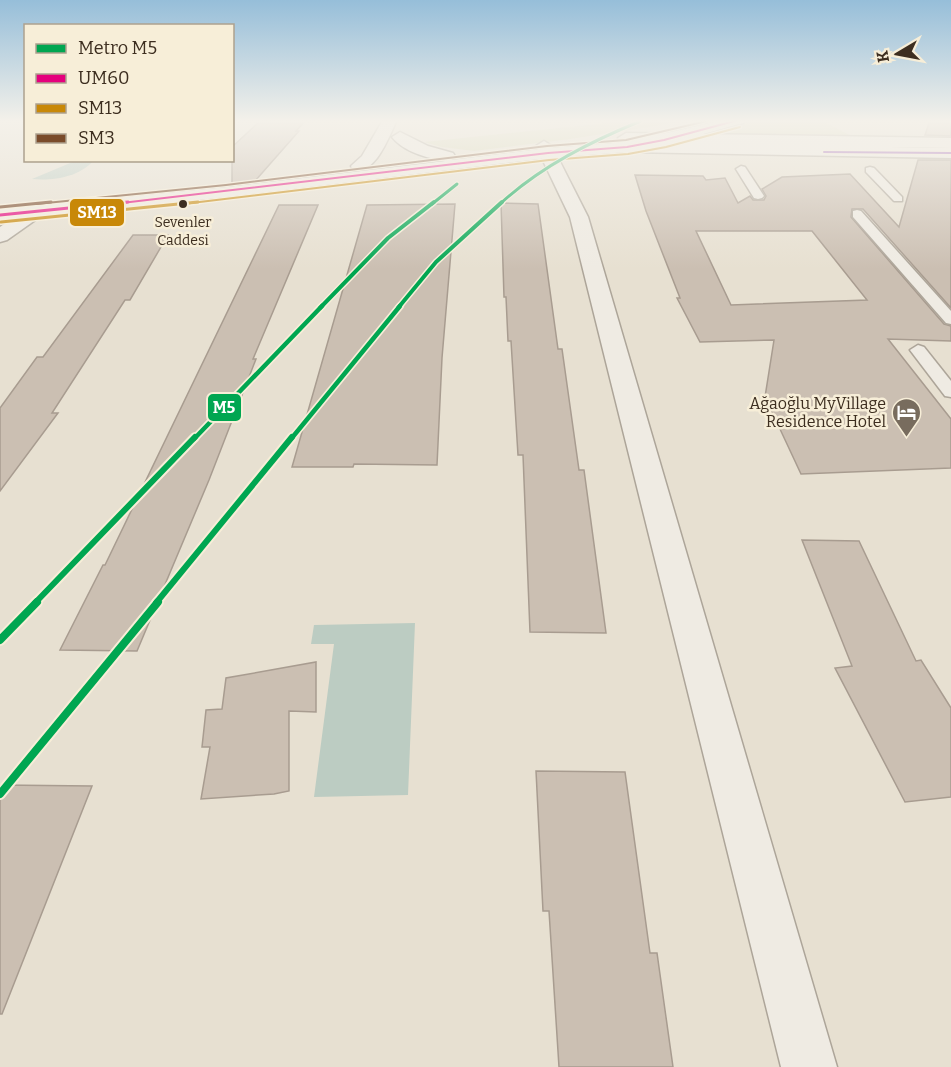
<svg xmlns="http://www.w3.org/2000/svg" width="951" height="1067" viewBox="0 0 951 1067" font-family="Bitter,serif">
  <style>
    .green { fill: #d6d7b3 }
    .water { fill: #bcccc2 }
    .building { fill: #cbbfb2; stroke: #a89c90; stroke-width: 1.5; fill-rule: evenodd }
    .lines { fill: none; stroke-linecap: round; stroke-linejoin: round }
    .service-casing { stroke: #ada599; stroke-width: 3 }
    .minor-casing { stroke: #ada599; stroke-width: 3 }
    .tertiary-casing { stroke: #ada599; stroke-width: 3 }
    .secondary-casing { stroke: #9c958a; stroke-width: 3 }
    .service { fill: #efebe3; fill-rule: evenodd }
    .minor { fill: #efebe3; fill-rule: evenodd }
    .tertiary { fill: #efebe3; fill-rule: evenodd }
    .secondary { fill: #efebe3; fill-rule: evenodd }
    .bus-1-far1-casing { stroke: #f7eed8; stroke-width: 4.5 }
    .bus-1-casing { stroke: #f7eed8; stroke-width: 6 }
    .bus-2-far1-casing { stroke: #f7eed8; stroke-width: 4.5 }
    .bus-2-casing { stroke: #f7eed8; stroke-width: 6 }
    .bus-3-far1-casing { stroke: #f7eed8; stroke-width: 4.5 }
    .bus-3-casing { stroke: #f7eed8; stroke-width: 6 }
    .bus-4-casing { stroke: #f7eed8; stroke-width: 4.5 }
    .bus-1-far1 { stroke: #e5007d; stroke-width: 2 }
    .bus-1 { stroke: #e5007d; stroke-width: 3 }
    .bus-2-far1 { stroke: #c88808; stroke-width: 2 }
    .bus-2 { stroke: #c88808; stroke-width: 3 }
    .bus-3-far1 { stroke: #7a4b2a; stroke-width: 2 }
    .bus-3 { stroke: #7a4b2a; stroke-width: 3 }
    .bus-4 { stroke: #8e44ad; stroke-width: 2 }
    .metro-1-far4-casing { stroke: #f7eed8; stroke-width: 5 }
    .metro-1-far3-casing { stroke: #f7eed8; stroke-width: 7 }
    .metro-1-far2-casing { stroke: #f7eed8; stroke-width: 8 }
    .metro-1-far1-casing { stroke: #f7eed8; stroke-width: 10 }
    .metro-1-casing { stroke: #f7eed8; stroke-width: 12 }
    .metro-1-far4 { stroke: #00a651; stroke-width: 3 }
    .metro-1-far3 { stroke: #00a651; stroke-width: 4 }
    .metro-1-far2 { stroke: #00a651; stroke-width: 4.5 }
    .metro-1-far1 { stroke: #00a651; stroke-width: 6 }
    .metro-1 { stroke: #00a651; stroke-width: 8 }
    .bus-dot { fill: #3d2e20; stroke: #f7eed8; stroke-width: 2 }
    .labels { text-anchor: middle; stroke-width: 5; stroke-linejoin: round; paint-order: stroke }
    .bus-label { font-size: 14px; fill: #3d2e20; stroke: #f7eed8 }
    .poi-label { font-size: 16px; fill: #3d2e20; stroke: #f7eed8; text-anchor: end }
    .line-badge { stroke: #f7eed8; stroke-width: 2 }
    .badge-label { font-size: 16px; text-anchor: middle; font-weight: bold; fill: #fff }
  </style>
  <rect width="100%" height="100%" fill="#e7e0d1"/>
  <g class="green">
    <path d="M636,120h47l-21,5 -92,14 -96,12 -32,-4 -18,-5z"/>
    <path d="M756,120h65l34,18 -149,-1z"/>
  </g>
  <g class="water">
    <path d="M75,161h18c-14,16 -40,20 -61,18z"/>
    <path d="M415,623l-7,172 -94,2 20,-153h-23l3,-19z"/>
  </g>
  <g class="building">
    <path d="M261,120h45l-10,11h3l-44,50 -23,3v-37z"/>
    <path d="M930,120h21v16l-26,-1z"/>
    <path d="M918,160h33v148l-88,-99h-11l-1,8 93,107 7,2v15l-63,-2 63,80v49l-150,6 -36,-77 9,-57 -74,2 -23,-44h3l-34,-87 -11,-36 68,1 3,4 19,-2 13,25 12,-7 3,4h11l2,-4 -4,-7 20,-12 68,-3 49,53zM696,231h116l55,69 -136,5z"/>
    <path d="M501,203l37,1 20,145h4l17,121h5l22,163 -76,-1 -7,-177h-5l-7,-114h-3l-2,-44h-2z"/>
    <path d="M455,204l-13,154 -5,107 -83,-1 -1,3h-61l75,-262z"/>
    <path d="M279,205h39l-65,154h3l-47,121 -72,171 -77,-1 43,-85h2z"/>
    <path d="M133,235h35l-38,65h-5l-73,113h6l-58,78v-83l37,-51h6z"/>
    <path d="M802,540l57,1 57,120 5,-1 30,48v89l-46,5 -70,-134 17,-2z"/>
    <path d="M316,662v50l-27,-1v80l-15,3 -73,5 9,-52h-8l4,-37 16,-1 4,-31z"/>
    <path d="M536,771l89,1 25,181h7l16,114h-114l-10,-156h-6z"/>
    <path d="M0,785l92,1 -90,228h-2z"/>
  </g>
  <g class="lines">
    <defs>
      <g id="service">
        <path d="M741,166l4,1 19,29 -2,2 -4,1 -4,-1 -18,-29z"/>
        <path d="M870,167l4,1 28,29v4h-8l-28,-29v-4z"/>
        <path d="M857,210l4,1 90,100v13l-5,-1 -93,-106v-6z"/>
        <path d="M918,345l6,2 27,34v16l-6,-1 -35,-46z"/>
      </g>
      <g id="minor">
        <path d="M544,141l8,5 36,71 249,850h-56l-211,-850 -34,-71z"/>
        <path d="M34,206l7,2 2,4 -2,4 -34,24 -7,2v-15l27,-19z"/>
      </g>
      <g id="tertiary">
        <path d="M383,120h14c-8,16 -21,55 -44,50l-2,-4 11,-10z"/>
        <path d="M626,133l325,5v10l-184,-3 184,3v10l-324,-6 -8,-5 -1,-9z"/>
      </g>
      <path id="secondary" d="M723,120h22l-2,3 -79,22 -37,7 -79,6 -321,39 -227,24v-12l227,-22 218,-26c-18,-3 -41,-9 -53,-24l8,-5 28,14 25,7 2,3 -4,4 97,-12 79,-6z"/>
    </defs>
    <use href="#service" class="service-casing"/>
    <use href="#minor" class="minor-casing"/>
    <use href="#tertiary" class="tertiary-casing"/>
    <use href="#secondary" class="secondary-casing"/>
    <use href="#service" class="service"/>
    <use href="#minor" class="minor"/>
    <use href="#tertiary" class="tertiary"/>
    <use href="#secondary" class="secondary"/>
    <defs>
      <path id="bus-1-far1" d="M113,204l435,-51 79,-6 37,-7 74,-20"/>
      <path id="bus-1" d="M0,215l128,-13"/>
      <path id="bus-2-far1" d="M183,204l366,-44 79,-6 38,-7 74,-20"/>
      <path id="bus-2" d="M1,222l197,-20"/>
      <path id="bus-3-far1" d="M36,204l190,-19 321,-39 79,-6 85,-20"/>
      <path id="bus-3" d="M0,207l51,-5"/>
      <path id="bus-4" d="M824,152l127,1"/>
    </defs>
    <use href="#bus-1-far1" class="bus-1-far1-casing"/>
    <use href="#bus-1" class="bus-1-casing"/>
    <use href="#bus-2-far1" class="bus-2-far1-casing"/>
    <use href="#bus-2" class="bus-2-casing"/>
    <use href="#bus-3-far1" class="bus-3-far1-casing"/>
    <use href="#bus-3" class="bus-3-casing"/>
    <use href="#bus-4" class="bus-4-casing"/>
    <use href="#bus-1-far1" class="bus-1-far1"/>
    <use href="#bus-1" class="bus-1"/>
    <use href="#bus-2-far1" class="bus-2-far1"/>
    <use href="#bus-2" class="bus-2"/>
    <use href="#bus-3-far1" class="bus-3-far1"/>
    <use href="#bus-3" class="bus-3"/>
    <use href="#bus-4" class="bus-4"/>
    <defs>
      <g id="metro-1-far4">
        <path d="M432,204l25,-20"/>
        <path d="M500,204c41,-38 92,-63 143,-84"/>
      </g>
      <g id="metro-1-far3">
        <path d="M320,308l68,-70 46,-36"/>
        <path d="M398,308l38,-46 66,-60"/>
      </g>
      <g id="metro-1-far2">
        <path d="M194,439l128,-133"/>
        <path d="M291,439l109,-133"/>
      </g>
      <g id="metro-1-far1">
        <path d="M35,603l160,-166"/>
        <path d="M156,603l136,-166"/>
      </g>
      <g id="metro-1">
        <path d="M0,640l37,-38"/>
        <path d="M0,794l158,-192"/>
      </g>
    </defs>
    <use href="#metro-1-far4" class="metro-1-far4-casing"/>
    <use href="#metro-1-far3" class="metro-1-far3-casing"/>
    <use href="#metro-1-far2" class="metro-1-far2-casing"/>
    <use href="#metro-1-far1" class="metro-1-far1-casing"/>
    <use href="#metro-1" class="metro-1-casing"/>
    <use href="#metro-1-far4" class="metro-1-far4"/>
    <use href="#metro-1-far3" class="metro-1-far3"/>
    <use href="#metro-1-far2" class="metro-1-far2"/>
    <use href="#metro-1-far1" class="metro-1-far1"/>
    <use href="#metro-1" class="metro-1"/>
  </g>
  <linearGradient id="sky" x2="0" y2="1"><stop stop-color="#96bed9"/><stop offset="0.45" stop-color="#f4f1ea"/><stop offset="1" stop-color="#f4f1ea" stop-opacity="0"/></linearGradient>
  <rect width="951" height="269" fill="url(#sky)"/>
  <defs>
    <symbol id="hotel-pin" viewBox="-11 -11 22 30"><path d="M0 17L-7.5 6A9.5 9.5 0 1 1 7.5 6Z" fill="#786c5e" stroke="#f7eed8"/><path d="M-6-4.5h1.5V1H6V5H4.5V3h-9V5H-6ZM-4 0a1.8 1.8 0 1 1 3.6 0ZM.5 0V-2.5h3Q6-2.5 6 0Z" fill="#fff"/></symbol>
  </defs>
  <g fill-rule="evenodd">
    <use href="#hotel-pin" x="890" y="396" width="33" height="45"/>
  </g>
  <circle class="bus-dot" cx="183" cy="204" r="5"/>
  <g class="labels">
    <g class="bus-label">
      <text x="183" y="227">Sevenler<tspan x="183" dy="18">Caddesi</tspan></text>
    </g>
    <g class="poi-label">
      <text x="886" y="409">Ağaoğlu MyVillage<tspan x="886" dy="18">Residence Hotel</tspan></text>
    </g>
  </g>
  <g class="line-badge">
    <rect x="69" y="198" width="56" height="29" rx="6" fill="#c88808"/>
    <rect x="207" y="393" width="35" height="29" rx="6" fill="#00a651"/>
  </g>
  <g class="badge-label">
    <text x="97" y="218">SM13</text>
    <text x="224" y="413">M5</text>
  </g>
  <rect x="24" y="24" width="210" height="138" fill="#f7eed8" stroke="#ada18e" stroke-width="1.5"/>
  <rect x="36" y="44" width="30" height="9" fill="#00a651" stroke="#ada18e" stroke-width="1.5"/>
  <text x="78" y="54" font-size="18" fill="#3d2e20">Metro M5</text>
  <rect x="36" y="74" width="30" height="9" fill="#e5007d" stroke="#ada18e" stroke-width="1.5"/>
  <text x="78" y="84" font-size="18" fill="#3d2e20">UM60</text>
  <rect x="36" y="104" width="30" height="9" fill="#c88808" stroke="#ada18e" stroke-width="1.5"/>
  <text x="78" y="114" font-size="18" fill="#3d2e20">SM13</text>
  <rect x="36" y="134" width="30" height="9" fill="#7a4b2a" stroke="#ada18e" stroke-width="1.5"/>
  <text x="78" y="144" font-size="18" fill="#3d2e20">SM3</text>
  <g transform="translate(897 54) rotate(260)" stroke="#f7eed8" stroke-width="4.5" paint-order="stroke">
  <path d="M0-4.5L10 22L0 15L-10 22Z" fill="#3d2e20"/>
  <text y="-9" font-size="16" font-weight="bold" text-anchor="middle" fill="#3d2e20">K</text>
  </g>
</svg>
